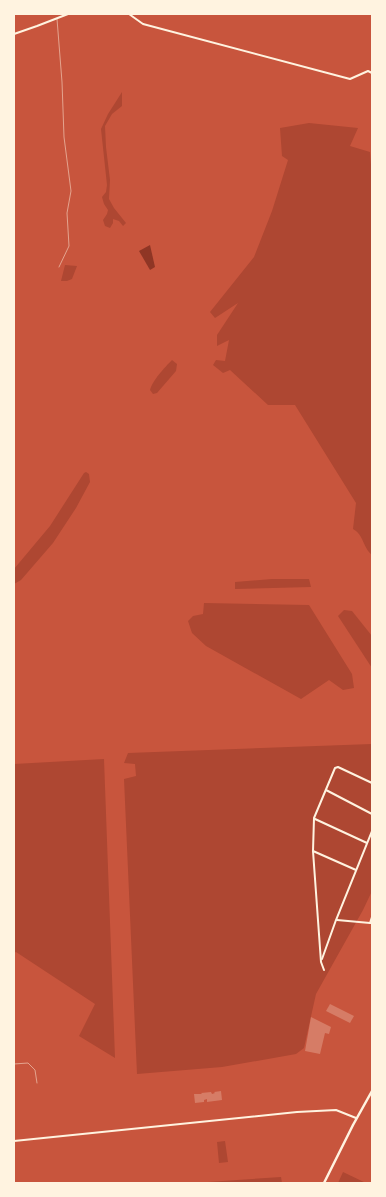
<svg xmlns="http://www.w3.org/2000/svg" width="386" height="1197" viewBox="0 0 386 1197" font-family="Manrope,sans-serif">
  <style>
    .green { fill: #ae4732 }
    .water { fill: #8f3625 }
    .building { fill: #d67c66 }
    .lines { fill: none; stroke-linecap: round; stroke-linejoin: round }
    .service { stroke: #fff3e0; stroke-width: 0.5 }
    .minor { stroke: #fff3e0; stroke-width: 2 }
    .tertiary { stroke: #fff3e0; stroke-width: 2.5 }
  </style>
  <rect width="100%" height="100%" fill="#c8553d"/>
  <g class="green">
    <path d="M122,92v14l-10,8 -7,12 1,21 4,33 -1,19 5,9 12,15 -3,3 -4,-5 -6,-2v4l-3,5 -5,-2 -2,-6 4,-6 1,-4 -4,-6 -2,-7 4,-5 1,-7 -6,-56 7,-15z"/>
    <path d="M309,123l49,5 -8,18 20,6 1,13h1v390c-9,-7 -8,-20 -19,-26l3,-26 -61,-98h-27l-38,-35 -7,3 -10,-8 3,-5 9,1 4,-21 -12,6v-11l21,-32 -23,15 -5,-6 44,-55 18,-46 16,-51 -6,-4 -2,-28z"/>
    <path d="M65,265l12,1 -5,13 -5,2h-6z"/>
    <path d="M172,360l5,4 -1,7 -19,22 -4,1 -3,-4c2,-9 15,-23 22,-30z"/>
    <path d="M86,472l3,2 1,8 -14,26 -23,35 -32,37 -7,4v-15l36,-43 34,-53z"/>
    <path d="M272,579h37l2,8 -76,2v-7z"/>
    <path d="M204,603l105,2 43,69 2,14 -11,2 -14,-10 -28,19 -95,-53 -14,-13 -4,-12 5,-5 10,-2z"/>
    <path d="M344,610l8,1 20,25v32l-34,-52z"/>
    <path d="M372,744v147l-9,19 -47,84 -12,54 -8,6 -74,13 -85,7 -13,-295 12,-3 -1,-12 -11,-1 4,-10z"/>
    <path d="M104,759l11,299 -36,-22 16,-32 -79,-52 -2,1v-189z"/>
    <path d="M225,1141l3,21 -9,1 -2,-21z"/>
    <path d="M343,1172l23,11h-28z"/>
    <path d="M281,1177l1,6h-89z"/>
  </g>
  <path class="water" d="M150,245l5,22 -5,3 -11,-19z"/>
  <g class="building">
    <path d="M330,1004l24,12 -4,7 -24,-12z"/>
    <path d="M311,1017l20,10 -2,7 -4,-1 -5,21 -15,-3z"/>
    <path d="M221,1091l1,9 -15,2v-3l-3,1v2l-9,1 -1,-9h8l-1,-1 10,-1 1,2 3,-1 -1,-1z"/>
  </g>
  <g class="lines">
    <g class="service">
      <path d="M57,19l5,63 2,55 7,54 -4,22 2,33 -10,21"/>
      <path d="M14,1064l14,-1 7,7 2,13"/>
    </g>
    <g class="minor">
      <path d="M129,14l14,10 207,55 18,-8 4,2"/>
      <path d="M14,34l23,-8 31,-12"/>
      <path d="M326,790l46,24"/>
      <path d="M315,819l52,24"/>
      <path d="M313,851l43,19"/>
      <path d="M372,917l-2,6h2"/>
      <path d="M337,920l33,3"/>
      <path d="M322,959l14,-39 36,-89"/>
      <path d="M324,970l-3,-8 -8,-111 1,-33 21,-50 3,-1 34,16"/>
      <path d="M14,1141l283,-29 39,-2 20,8"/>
    </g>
    <path class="tertiary" d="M324,1183l29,-58 19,-34"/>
  </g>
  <rect width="386" height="1197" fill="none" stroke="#fff3e0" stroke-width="30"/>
</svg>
